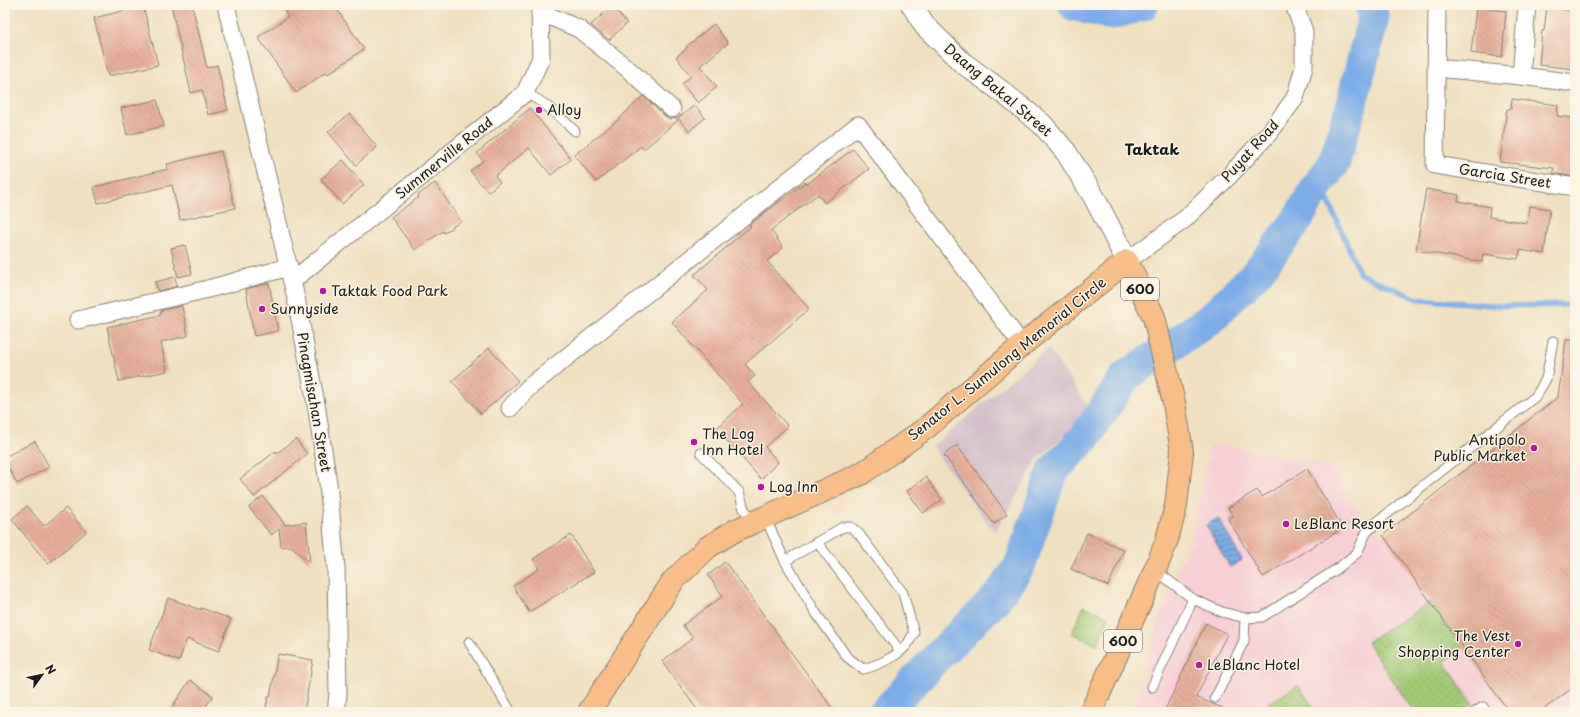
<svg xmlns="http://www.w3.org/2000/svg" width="1580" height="717" viewBox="0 0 1580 717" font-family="'Playpen Sans',sans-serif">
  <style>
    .built { fill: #f7cfd5 }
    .industrial { fill: #d2bdc8 }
    .grass { fill: url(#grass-dots); stroke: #5e7348 }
    .pitch { fill: #a1ca75; stroke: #5e7348 }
    .water { fill: url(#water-rules); stroke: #4c6482 }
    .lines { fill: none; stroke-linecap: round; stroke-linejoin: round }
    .stream { stroke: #7bade7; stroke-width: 5.5 }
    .river { stroke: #7bade7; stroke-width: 32 }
    .building { fill: url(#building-back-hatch) }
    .service-casing { stroke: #867e6e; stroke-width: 11 }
    .minor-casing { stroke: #867e6e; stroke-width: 19 }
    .tertiary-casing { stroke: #867e6e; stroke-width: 23 }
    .primary-casing { stroke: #867e6e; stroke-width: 24 }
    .service { stroke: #fff; stroke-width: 9 }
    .minor { stroke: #fff; stroke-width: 17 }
    .tertiary { stroke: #fff; stroke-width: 21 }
    .primary { stroke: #f7be87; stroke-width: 22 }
    .poi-dot { fill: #b5179e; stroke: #fcf5e5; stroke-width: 1.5 }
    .labels { text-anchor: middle; stroke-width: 3; stroke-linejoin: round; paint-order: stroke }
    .shield { fill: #fcf5e5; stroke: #5f5d58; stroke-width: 1 }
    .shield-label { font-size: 13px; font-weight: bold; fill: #1c1c1c }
    .street-label { font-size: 14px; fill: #1c1c1c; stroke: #fcf5e5 }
    .poi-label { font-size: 14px; fill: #1c1c1c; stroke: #fcf5e5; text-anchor: start }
    .neighbourhood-label { font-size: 15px; font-weight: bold; fill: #1c1c1c; stroke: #fcf5e5 }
  </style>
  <defs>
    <pattern id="grass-dots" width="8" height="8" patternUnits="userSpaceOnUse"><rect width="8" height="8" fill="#a1ca75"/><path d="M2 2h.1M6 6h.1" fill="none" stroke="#8aad65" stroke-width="1.8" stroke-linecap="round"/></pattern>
    <pattern id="water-rules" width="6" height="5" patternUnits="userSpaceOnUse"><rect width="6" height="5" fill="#7bade7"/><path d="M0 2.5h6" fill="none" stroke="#648cba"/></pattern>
    <pattern id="building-back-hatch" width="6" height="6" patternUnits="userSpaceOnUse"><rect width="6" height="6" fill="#e7af99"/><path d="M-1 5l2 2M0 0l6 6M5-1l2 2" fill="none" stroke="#c69683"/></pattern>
  </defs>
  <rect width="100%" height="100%" fill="#fcf5e5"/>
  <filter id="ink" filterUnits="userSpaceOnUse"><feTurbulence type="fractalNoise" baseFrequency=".025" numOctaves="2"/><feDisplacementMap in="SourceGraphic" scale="8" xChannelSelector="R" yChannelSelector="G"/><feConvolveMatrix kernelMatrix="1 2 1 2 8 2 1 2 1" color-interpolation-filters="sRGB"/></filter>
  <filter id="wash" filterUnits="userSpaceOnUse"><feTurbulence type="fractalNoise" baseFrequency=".012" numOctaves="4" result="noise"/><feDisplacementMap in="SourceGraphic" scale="16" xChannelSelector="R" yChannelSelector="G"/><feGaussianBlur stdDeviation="0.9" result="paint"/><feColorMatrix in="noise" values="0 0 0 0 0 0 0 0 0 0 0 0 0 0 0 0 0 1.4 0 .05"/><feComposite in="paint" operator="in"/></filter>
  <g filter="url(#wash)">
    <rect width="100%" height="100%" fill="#f0e0bf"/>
    <path class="built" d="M1568,330h7v382h-114l11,-8 -29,-42 -76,-19 47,69h-98l-18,-26 -44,26h-120l26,-96 32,-79 19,-94 75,15 43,6 32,54 22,17 175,-138z"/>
    <path class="industrial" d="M1048,348l43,63 -54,49 -42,73 -63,-86z"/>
    <g class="grass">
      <path d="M1431,602l33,45 -20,15 29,42 -12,8h-47l-47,-70z"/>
      <path d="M1298,685l18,27h-62l42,-25z"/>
    </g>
    <path class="pitch" d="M1084,606l25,11 -12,28 -25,-12z"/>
    <path class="water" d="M1218,518l24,42 -12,7 -24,-42z"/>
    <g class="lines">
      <path class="stream" d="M1320,182l40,92 58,25 85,7 72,-1"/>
      <g class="river">
        <path d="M1074,5l36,9 33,-9"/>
        <path d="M885,712l57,-60 54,-53 23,-32 34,-96 32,-34 41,-61 83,-56 47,-46 39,-51 25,-41 14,-19 17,-57 22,-87 -2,-14"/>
      </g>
    </g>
    <g id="blocks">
      <g class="building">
        <path d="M171,5h21l15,63 10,-3 11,45 -20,5 -6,-25 -11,3z"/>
        <path d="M296,5h38l30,44 -36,25 -2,-2 -30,21 -38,-56 30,-20 -3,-5z"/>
        <path d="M143,6l15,59 -50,11 -14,-58z"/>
        <path d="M612,6l15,17 -18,17 -18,-15z"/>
        <path d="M1476,7l30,4 -4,46 -31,-4z"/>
        <path d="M1547,7l28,4v58l-36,-4 3,-34h2z"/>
        <path d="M714,24l14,19 -28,23 17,21 -19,16 -16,-19 9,-8 -15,-19 11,-9 -1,-1z"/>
        <path d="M643,96l23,21 4,2 6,-1 2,2 -34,29 -3,-3 -45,36 -22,-27 44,-35z"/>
        <path d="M1512,99l46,6 -1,11 18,2v59l-22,-4 1,-5 -54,-6 7,-53h4z"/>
        <path d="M157,100l7,26 -37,9 -6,-27z"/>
        <path d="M695,105l10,13 -16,13 -11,-13z"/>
        <path d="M530,108l41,51 -20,16 -22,-27 -34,28 5,6 -12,10 -18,-21 13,-10 -6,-8z"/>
        <path d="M349,114l28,33 -21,18 -28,-33z"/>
        <path d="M853,149l16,20 -44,34 -7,-9 -47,36 12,18 -16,13 42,48 -64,55 10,12 -7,6 40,44 -23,21 13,15 -17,17 -45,-50 27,-25 -71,-82 36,-32 -14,-15 57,-49 -2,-1 56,-43 2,2z"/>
        <path d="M221,151l14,57 -55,12 -8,-35 -74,18 -4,-16 74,-18 -1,-5z"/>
        <path d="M343,160l21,25 -22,19 -21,-25z"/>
        <path d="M435,183l26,38 -17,12 -1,-2 -28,19 -24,-33 28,-20 -1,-2z"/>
        <path d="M1426,189l33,6 -1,6 32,6 -1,10 38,6 2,-17 21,3 -6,45 -24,-4 -2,9 -35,-5 -1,8 -66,-12z"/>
        <path d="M185,245l7,29 -14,3 -7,-29z"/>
        <path d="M175,277l2,9 -19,5 -3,-9z"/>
        <path d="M269,283l9,48 -24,5 -8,-47z"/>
        <path d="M182,306l6,30 -27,6 6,29 -48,10 -12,-54 54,-12 -1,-3h2v-2z"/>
        <path d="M1566,340h9v346l-35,26h-31l-126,-177 175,-138z"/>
        <path d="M489,348l29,33 -37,33 -29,-33z"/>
        <path d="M296,439l11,15 -53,43 -14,-18 36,-28 1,2z"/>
        <path d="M35,441l14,26 -32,17 -12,-23v-4z"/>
        <path d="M957,445l50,69 -13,10 -50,-69z"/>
        <path d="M1307,469l36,59 -80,49 -35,-58 5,-3 -5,-8 29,-18 5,7z"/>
        <path d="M926,477l16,23 -19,13 -16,-22z"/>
        <path d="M263,496l22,28 -1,1 22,-3 4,41 -19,-17 -10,1 -2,-18 -8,6 -22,-28z"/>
        <path d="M27,506l17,20 22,-18 20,24 -38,32 -36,-45z"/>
        <path d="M1087,533l37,17 -16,36 -37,-17z"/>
        <path d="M571,535l23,37 -65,40 -16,-26 26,-17 -6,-10z"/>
        <path d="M725,562l110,150h-136l-37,-51 31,-23 -10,-13 40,-29 -15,-21z"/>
        <path d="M168,598l33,12v-2l30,11 -12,32 -32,-12 -8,22 -30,-11z"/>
        <path d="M1206,623l21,11 -31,63 36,15h-68z"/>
        <path d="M278,654l35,6 -9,52h-39l3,-15h2z"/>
        <path d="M190,680l23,16 -11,16h-33z"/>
      </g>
    </g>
  </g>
  <g filter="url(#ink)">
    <use href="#blocks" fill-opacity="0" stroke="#867e6e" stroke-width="1"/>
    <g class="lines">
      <defs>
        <g id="service">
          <path d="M525,93c19,8 35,24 50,38"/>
          <path d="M701,453l38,39 5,17 9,13"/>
          <path d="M765,517l20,44 31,52 31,44 16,12c13,-3 33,-12 42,-22 4,-4 6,-10 9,-14l-11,-40 -44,-59 -8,-7h-8l-58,34"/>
          <path d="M817,542l83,109"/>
          <path d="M1155,570l38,29 29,13 23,6 17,-1 75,-48 20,-16 9,-20 11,-11 159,-126 10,-17 7,-38"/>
          <path d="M469,642l42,70"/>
          <path d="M1152,687l41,-88"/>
          <path d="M1215,698l29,-57 1,-23"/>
          <path d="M1475,712l8,-5 3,5"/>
        </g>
        <g id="minor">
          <path d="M226,5l70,293 20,106 12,79 8,85 2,126 -2,18"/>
          <path d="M1437,5l-2,160 140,22"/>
          <path d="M540,12l39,17 49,40 44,40"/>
          <path d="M1436,68l85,8 54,7"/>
          <path d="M1521,76l6,-71"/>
          <path d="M1127,261l58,-42 44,-43 41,-44 25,-34 9,-31v-36l-10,-26"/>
          <path d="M292,281l233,-188 16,-35 -1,-53"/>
          <path d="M78,320l130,-31 81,-22"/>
          <path d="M510,408l18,-20 330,-263 164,220"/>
        </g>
        <path id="tertiary" d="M912,5l13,21 38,37 34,25 45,36 24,28 28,45 33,64"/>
        <path id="primary" d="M589,712l84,-131 35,-34 26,-16 127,-57 65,-46 96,-83 105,-84 27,56 20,86 8,49 -6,54 -10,37 -11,27 -64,142"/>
      </defs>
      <use href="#service" class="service-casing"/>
      <use href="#minor" class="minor-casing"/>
      <use href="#tertiary" class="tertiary-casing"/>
      <use href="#primary" class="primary-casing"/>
      <use href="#service" class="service"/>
      <use href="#minor" class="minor"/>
      <use href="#tertiary" class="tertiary"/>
      <use href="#primary" class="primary"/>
    </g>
  </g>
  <g class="poi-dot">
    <circle cx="539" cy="110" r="4"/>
    <circle cx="323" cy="291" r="4"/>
    <circle cx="262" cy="309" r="4"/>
    <circle cx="694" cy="442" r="4"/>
    <circle cx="1534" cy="448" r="4"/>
    <circle cx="761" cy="487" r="4"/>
    <circle cx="1286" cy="524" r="4"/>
    <circle cx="1518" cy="644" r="4"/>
    <circle cx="1199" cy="665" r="4"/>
  </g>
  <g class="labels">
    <g class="shield">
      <rect x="1121" y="278" width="38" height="22" rx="3"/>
      <rect x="1104" y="630" width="38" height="22" rx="3"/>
    </g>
    <g class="shield-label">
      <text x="1140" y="294">600</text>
      <text x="1123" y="646">600</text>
    </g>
    <g class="street-label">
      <text transform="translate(998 90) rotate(40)" y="5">Daang Bakal Street</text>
      <text transform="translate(1250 151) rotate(-48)" y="5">Puyat Road</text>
      <text transform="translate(444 158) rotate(-39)" y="5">Summerville Road</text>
      <text transform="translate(1505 176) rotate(9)" y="5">Garcia Street</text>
      <text transform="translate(1007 359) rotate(-39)" y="5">Senator L. Sumulong Memorial Circle</text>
      <text transform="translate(314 402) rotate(80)" y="5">Pinagmisahan Street</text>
    </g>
    <g class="poi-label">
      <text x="547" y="115">Alloy</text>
      <text x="331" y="296">Taktak Food Park</text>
      <text x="270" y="314">Sunnyside</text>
      <text x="702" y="439">The Log<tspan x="702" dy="16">Inn Hotel</tspan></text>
      <text x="1526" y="445" text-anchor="end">Antipolo<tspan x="1526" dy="16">Public Market</tspan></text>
      <text x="769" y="492">Log Inn</text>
      <text x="1294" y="529">LeBlanc Resort</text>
      <text x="1510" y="641" text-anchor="end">The Vest<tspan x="1510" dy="16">Shopping Center</tspan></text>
      <text x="1207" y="670">LeBlanc Hotel</text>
    </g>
    <g class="neighbourhood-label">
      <text x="1152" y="155">Taktak</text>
    </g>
  </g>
  <rect width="1580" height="717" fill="none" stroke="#fcf5e5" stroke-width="20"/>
  <g transform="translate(42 675) rotate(57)" stroke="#fcf5e5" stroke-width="3" paint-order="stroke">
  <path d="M0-3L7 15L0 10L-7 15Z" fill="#1c1c1c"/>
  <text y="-6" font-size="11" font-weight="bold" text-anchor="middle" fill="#1c1c1c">N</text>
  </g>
</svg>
